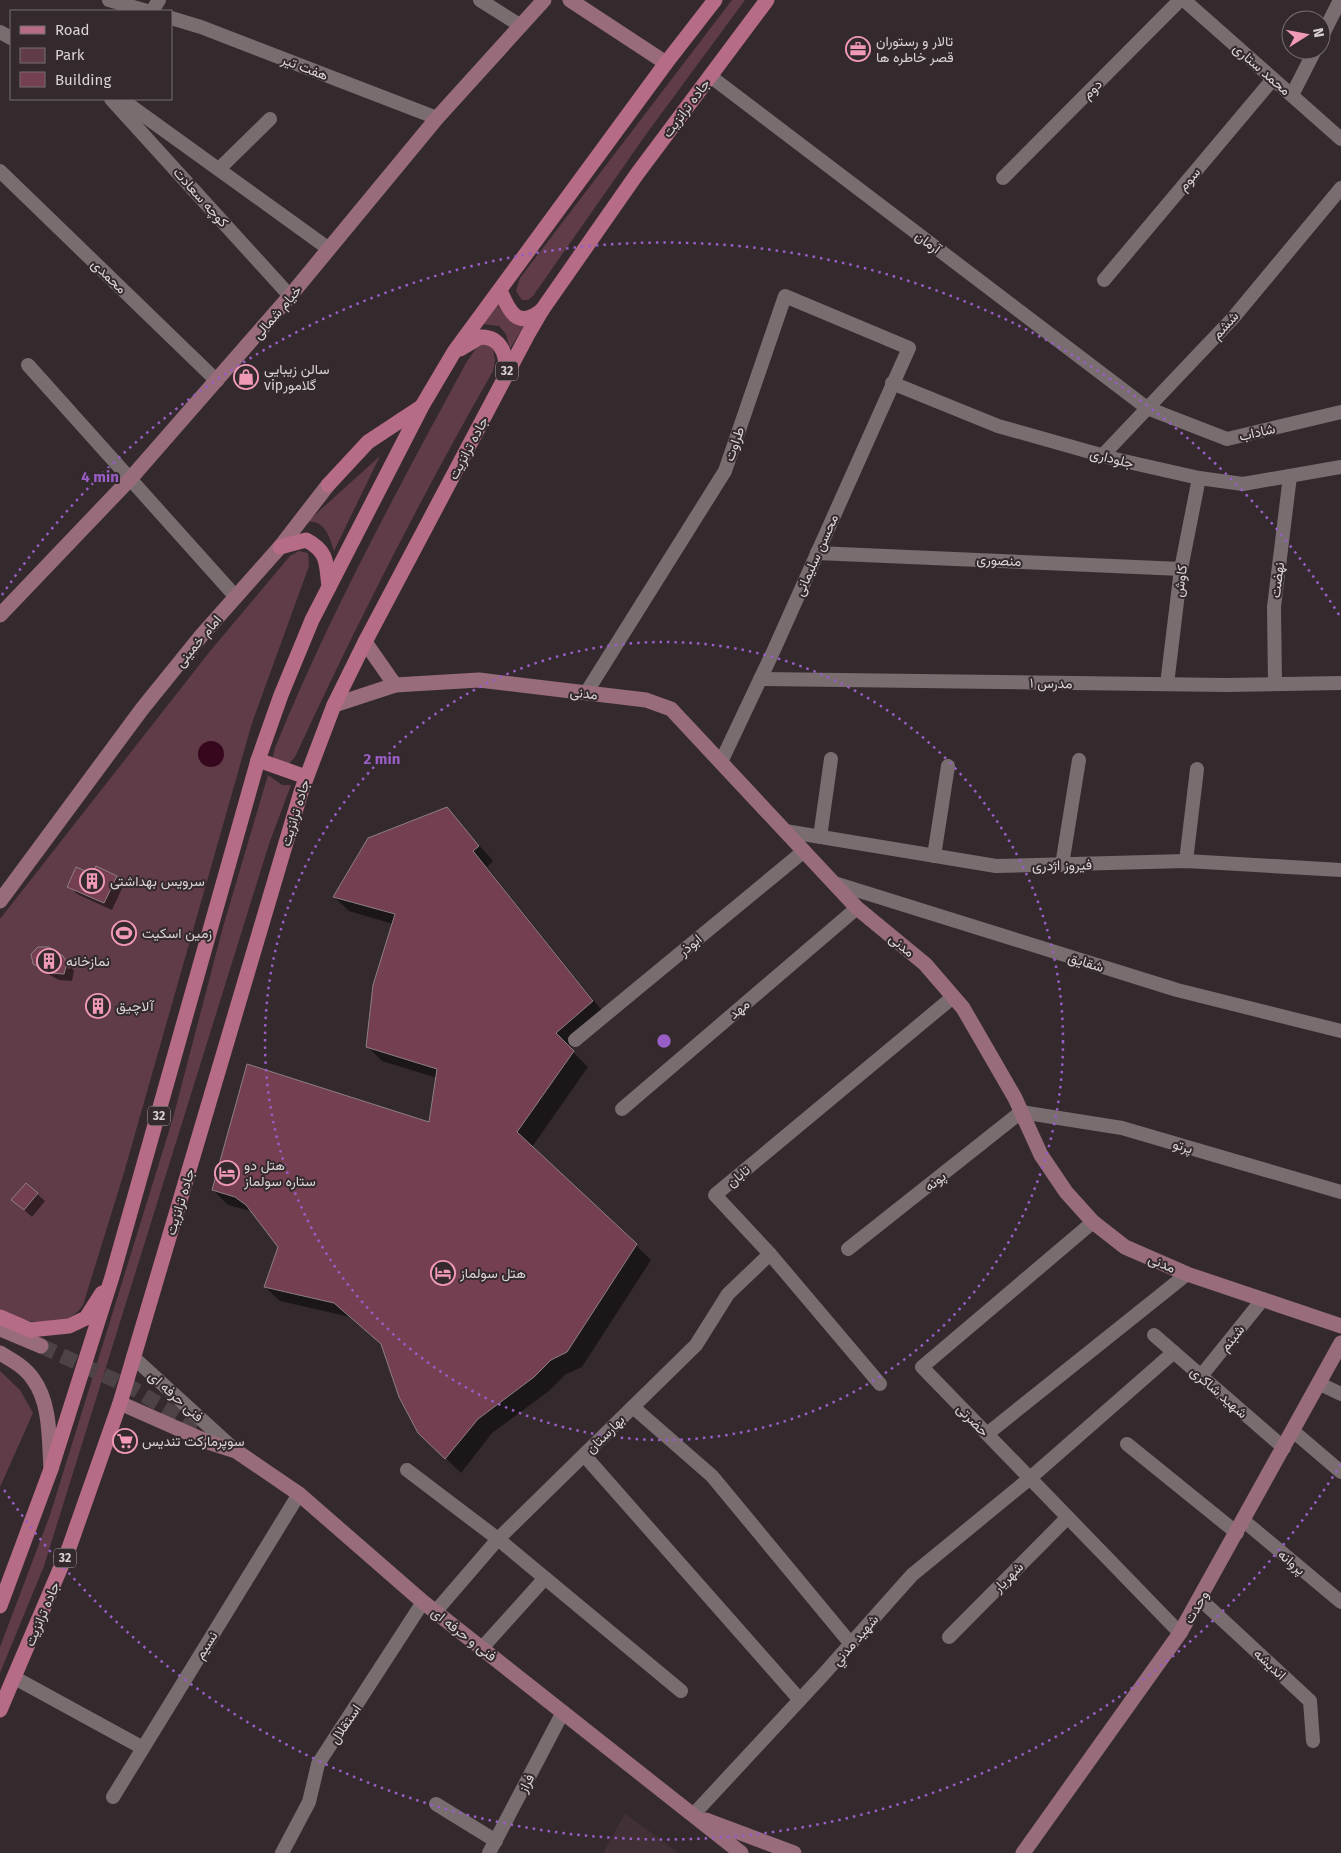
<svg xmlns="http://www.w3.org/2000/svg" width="1341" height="1853" viewBox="0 0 1341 1853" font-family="'Fira Sans',Vazirmatn,sans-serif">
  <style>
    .built { fill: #413035 }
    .green { fill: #5f3c47 }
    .water { fill: #37081d }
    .shadow { fill: #0007 }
    .building { fill: #743f51; stroke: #8c8083 }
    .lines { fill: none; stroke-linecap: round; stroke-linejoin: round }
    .secondary-tunnel { stroke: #4d4346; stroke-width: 15; stroke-dasharray: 15 8; stroke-linecap: butt }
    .street { stroke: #796d70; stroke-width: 14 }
    .secondary { stroke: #986c7b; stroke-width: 15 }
    .primary { stroke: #b66b86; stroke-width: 15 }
    .ring { fill: none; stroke: #985ec6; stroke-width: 2.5; stroke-dasharray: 2.5 5 }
    .labels { text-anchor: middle; stroke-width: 4; stroke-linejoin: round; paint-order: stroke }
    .shield { fill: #342a2d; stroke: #a8a0a3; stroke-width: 1 }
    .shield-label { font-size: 12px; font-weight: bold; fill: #dad3d5 }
    .poi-label { font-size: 14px; fill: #dad3d5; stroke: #342a2d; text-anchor: start }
    .street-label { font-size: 14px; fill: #dad3d5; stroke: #342a2d }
    .centre { fill: #985ec6; stroke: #342a2d; stroke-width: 2.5 }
    .ring-label { font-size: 15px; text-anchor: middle; font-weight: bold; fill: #985ec6; stroke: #342a2d; stroke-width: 4; stroke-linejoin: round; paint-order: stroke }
  </style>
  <rect width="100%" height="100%" fill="#342a2d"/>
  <path class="built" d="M625,1814l20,14 33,25h-75z"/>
  <g class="green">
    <path d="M732,0h13l-98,133 -114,163 -5,4h-6l-6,-9 4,-13z"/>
    <path d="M497,301c4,15 15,18 29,21l-16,27 -4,-15 -7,-8 -17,-2z"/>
    <path d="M485,343l8,6 2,12 -2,10c-72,126 -137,254 -198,386l-9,10 -11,-4 -2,-7 2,-8c54,-133 123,-259 191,-385l13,-19z"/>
    <path d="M380,456l-46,95c-4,-14 -10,-32 -27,-29z"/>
    <path d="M299,551l9,2 1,13 -57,157 -129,453 -40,129c-18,28 -57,16 -83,8v-394l211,-269 79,-94z"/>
    <path d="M268,775l14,10h9l-22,59 -225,722 -44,107v-26l50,-132 123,-397 50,-191z"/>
    <path d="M0,1371l20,19 13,23 -33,74z"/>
  </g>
  <circle class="water" cx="211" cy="754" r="13"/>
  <g class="shadow">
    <path d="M447,809l46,52 -6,6 120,150 -37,32 18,18 -56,80 119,113 -69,107 -16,7 -17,17 -57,42 -31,40 -42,-41 -36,-86 -33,-29 -70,-16 -15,-14 14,-40 -28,-36 -23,-6 -15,-15 217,-67 7,-45 -55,-17 -15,-15 26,-122 -44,-13 -15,-14z"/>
    <path d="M92,876l24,1 8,7 -12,26 -35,-16 -8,-8z"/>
    <path d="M32,954l31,3 5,12 3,-1 -3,-6 6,9 -2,10 -13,-1 -17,-9 -8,-8z"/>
    <path d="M37,1194l8,7 -13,16 -19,-17z"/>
  </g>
  <g class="building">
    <path d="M447,807l32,39 -6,5 120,150 -37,32 18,18 -57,81 120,112 -70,108 -16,8 -17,17 -56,42 -33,40 -27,-26 -19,-36 -18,-53 -47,-41 -70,-16 14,-40 -32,-42 -11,-8 -23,-7 35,-126 182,58 8,-53 -71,-22 7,-62 22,-71 -62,-17 35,-59z"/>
    <path d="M96,866l21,10 -13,27 -37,-16 9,-20 16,7z"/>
    <path d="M38,947h11l14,9 4,7 -3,11 -13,-1 -18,-9 -2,-10z"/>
    <path d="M26,1183l12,10 -14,17 -13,-10z"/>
  </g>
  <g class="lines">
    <path class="secondary-tunnel" d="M41,1346l93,43 86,53"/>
    <g class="street">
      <path d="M109,0l38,11"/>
      <path d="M480,0l41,26"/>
      <path d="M1184,0l157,139"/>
      <path d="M152,11l7,-11"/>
      <path d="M171,18l30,9 236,91"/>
      <path d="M0,32l11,6"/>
      <path d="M1321,38l19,-38"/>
      <path d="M710,76l437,332 80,31 114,-27"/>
      <path d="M1292,95l23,-45"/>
      <path d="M111,99l179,197"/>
      <path d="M121,99l208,150"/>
      <path d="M219,169l51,-50"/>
      <path d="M0,171l217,210"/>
      <path d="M1003,178l177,-178"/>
      <path d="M1104,280l169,-201"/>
      <path d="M28,365l208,232"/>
      <path d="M892,383l106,43 117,33 84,19 44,6 98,-17"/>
      <path d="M1102,456l131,-138 108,-130"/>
      <path d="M817,553l364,16"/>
      <path d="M760,679l466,6 115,-2"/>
      <path d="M1167,684l14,-115 18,-91"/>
      <path d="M1275,684l-1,-77 16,-131"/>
      <path d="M586,693l139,-222 60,-175 124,52 -136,304 -52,110"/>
      <path d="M785,831l211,35 190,-5 155,9"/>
      <path d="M820,837l11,-78"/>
      <path d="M934,856l14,-90"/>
      <path d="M1186,861l11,-92"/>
      <path d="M1062,865l17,-105"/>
      <path d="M834,883l343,107 164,41"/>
      <path d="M575,1040l229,-189"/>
      <path d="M622,1109l235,-201"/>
      <path d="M1093,1222l-171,145 258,266"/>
      <path d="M848,1249l173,-137 101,16 219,64"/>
      <path d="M1154,1335l130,113"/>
      <path d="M133,1357l103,94"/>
      <path d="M1201,1376l62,-77"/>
      <path d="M880,1384l-110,-130 -55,-59 238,-198"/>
      <path d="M1320,1384l21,10"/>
      <path d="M633,1407l79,69 139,168"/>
      <path d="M1293,1431l48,41"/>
      <path d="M987,1434l200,-160"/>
      <path d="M1127,1444l110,89"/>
      <path d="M584,1455l216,245"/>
      <path d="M407,1470l91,69 183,152"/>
      <path d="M1244,1521l97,81"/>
      <path d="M1200,1599l110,102 3,40"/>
      <path d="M436,1611l62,-72 198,-194 32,-51 42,-40"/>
      <path d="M949,1637l118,-119"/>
      <path d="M482,1648l63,-70"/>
      <path d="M15,1678l128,70"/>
      <path d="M113,1797l186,-303"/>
      <path d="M436,1804l60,37"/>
      <path d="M693,1815l129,-139 90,-101 117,-96 145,-127"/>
      <path d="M282,1853l27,-51 9,-38 105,-162"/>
      <path d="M489,1853l74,-141"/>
    </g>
    <g class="secondary">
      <path d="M570,0l96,63"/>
      <path d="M0,615l131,-137 159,-182 147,-178 107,-118"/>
      <path d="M365,642l30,43"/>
      <path d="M334,705l61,-20 84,-5 167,20 25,9 186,199 68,56 38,44 52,90 26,57 25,37 27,30 32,25 62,27 154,52"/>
      <path d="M0,901l142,-192 59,-73 79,-89 48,-62"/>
      <path d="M0,1329l41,17"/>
      <path d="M0,1353c12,7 25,14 33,26 18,24 16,62 18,90"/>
      <path d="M120,1403l88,39 28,9 63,43 124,108 318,251"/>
      <path d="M706,1820l88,33"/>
      <path d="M1023,1853l157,-220 161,-290"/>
    </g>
    <g class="primary">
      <path d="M500,290c9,22 18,40 42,20"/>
      <path d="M460,349l20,-12c20,-1 28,18 25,35"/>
      <path d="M328,485l40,-43 53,-35"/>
      <path d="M280,547l26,-7c23,12 20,24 23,47"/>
      <path d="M258,760l48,17"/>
      <path d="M0,1317l30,13 39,-4 17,-8 16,-25"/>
      <path d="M0,1606l51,-137 61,-192 146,-517 23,-65 31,-75 110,-214 32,-54 212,-289 49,-63"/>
      <path d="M0,1710l69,-162 51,-145 181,-611 33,-87 31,-63 163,-308 14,-24 95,-136 130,-174"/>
    </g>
  </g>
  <g class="ring">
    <circle cx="664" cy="1041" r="399"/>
    <path d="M1341 1464A798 798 0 0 1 2 1487M2 595A798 798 0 0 1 1341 618"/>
  </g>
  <defs>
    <symbol id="office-ring" viewBox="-11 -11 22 22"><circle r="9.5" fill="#342a2d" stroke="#f09ab6" stroke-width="1.5"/><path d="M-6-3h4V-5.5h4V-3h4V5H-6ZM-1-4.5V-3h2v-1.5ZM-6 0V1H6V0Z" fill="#f09ab6"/></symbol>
    <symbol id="shop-ring" viewBox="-11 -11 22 22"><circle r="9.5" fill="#342a2d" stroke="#f09ab6" stroke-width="1.5"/><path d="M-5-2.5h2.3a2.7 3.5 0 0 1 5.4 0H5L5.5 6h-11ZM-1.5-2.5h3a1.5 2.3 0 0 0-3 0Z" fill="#f09ab6"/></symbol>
    <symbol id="building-ring" viewBox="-11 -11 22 22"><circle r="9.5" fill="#342a2d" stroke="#f09ab6" stroke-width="1.5"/><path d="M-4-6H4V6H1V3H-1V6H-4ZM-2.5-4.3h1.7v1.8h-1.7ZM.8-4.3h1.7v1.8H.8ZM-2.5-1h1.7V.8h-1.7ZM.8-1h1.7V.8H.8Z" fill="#f09ab6"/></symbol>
    <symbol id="stadium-ring" viewBox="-11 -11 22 22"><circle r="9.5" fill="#342a2d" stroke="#f09ab6" stroke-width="1.5"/><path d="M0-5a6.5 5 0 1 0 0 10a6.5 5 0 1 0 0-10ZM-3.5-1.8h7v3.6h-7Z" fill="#f09ab6"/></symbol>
    <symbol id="hotel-ring" viewBox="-11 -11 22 22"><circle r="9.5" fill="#342a2d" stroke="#f09ab6" stroke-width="1.5"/><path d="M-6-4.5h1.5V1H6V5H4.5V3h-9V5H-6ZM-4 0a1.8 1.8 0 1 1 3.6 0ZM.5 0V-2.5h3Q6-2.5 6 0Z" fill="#f09ab6"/></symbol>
    <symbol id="supermarket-ring" viewBox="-11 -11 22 22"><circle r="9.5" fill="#342a2d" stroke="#f09ab6" stroke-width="1.5"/><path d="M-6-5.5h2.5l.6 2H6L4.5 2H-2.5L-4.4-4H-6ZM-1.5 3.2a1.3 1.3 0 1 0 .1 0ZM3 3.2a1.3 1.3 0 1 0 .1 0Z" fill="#f09ab6"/></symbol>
  </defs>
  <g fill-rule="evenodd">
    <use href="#office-ring" x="844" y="35" width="28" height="28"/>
    <use href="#shop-ring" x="232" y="363" width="28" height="28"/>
    <use href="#building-ring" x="78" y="867" width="28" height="28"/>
    <use href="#stadium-ring" x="110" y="919" width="28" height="28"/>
    <use href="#building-ring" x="35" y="947" width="28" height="28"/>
    <use href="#building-ring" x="84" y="992" width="28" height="28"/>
    <use href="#hotel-ring" x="213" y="1159" width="28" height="28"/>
    <use href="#hotel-ring" x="429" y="1259" width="28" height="28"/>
    <use href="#supermarket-ring" x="111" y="1427" width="28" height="28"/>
  </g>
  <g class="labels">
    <g class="shield">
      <rect x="496" y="361.5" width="22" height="19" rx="4"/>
      <rect x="148" y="1106.5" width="22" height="19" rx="4"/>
      <rect x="54" y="1548.5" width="22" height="19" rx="4"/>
    </g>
    <g class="shield-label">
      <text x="507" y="375">32</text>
      <text x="159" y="1120">32</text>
      <text x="65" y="1562">32</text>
    </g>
    <g class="poi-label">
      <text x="876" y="46">تالار و رستوران<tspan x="876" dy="16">قصر خاطره ها</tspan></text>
      <text x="264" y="374">سالن زیبایی<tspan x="264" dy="16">vipگلامور</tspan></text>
      <text x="110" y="886">سرویس بهداشتی</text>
      <text x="142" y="938">زمین اسکیت</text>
      <text x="66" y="966">نمازخانه</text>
      <text x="116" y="1011">آلاچیق</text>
      <text x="244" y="1170">هتل دو<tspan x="244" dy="16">ستاره سولماز</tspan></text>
      <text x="460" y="1278">هتل سولماز</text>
      <text x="142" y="1446">سوپرمارکت تندیس</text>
    </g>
    <g class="street-label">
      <text transform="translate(305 67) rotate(21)" y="5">هفت تير</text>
      <text transform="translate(1262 69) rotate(41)" y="5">محمد ستاری</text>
      <text transform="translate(1092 89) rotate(-45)" y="5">دوم</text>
      <text transform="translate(686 108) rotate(-53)" y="5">جاده ترانزیت</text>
      <text transform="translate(1189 179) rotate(-50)" y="5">سوم</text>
      <text transform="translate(201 197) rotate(48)" y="5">کوچه سعادت</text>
      <text transform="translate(928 242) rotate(37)" y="5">آرمان</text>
      <text transform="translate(109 276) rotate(44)" y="5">محمدی</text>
      <text transform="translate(277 312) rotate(-49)" y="5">خیام شمالی</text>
      <text transform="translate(1225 325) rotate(-48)" y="5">ششم</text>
      <text transform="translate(1257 432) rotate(-13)" y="5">شاداب</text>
      <text transform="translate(734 444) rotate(-71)" y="5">طراوت</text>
      <text transform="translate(468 448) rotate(-62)" y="5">جاده ترانزیت</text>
      <text transform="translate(1112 458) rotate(14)" y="5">جلوداری</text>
      <text transform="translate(816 555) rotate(-66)" y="5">محسن سلیمانی</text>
      <text transform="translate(999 560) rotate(3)" y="5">منصوری</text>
      <text transform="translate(1277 580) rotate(-83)" y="5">نهضت</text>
      <text transform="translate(1180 581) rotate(-82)" y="5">کاوش</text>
      <text transform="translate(198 641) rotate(-50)" y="5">امام خمینی</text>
      <text transform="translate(1051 683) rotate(1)" y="5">مدرس ۱</text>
      <text transform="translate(584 693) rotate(7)" y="5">مدنی</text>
      <text transform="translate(295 813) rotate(-73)" y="5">جاده ترانزیت</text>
      <text transform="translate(1062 865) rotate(-1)" y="5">فیروز اژدری</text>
      <text transform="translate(690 945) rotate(-40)" y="5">ابوذر</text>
      <text transform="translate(902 945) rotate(40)" y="5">مدنی</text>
      <text transform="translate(1086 962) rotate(17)" y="5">شقایق</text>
      <text transform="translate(739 1009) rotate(-40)" y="5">مهد</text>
      <text transform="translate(1183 1146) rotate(16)" y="5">پرتو</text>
      <text transform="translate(738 1176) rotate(-40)" y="5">تابان</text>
      <text transform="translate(935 1181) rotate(-38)" y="5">پونه</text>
      <text transform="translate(180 1202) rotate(-73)" y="5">جاده ترانزیت</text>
      <text transform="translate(1162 1263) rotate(23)" y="5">مدنی</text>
      <text transform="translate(1232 1338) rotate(-51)" y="5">شبنم</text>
      <text transform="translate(1219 1392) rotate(41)" y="5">شهید شاکری</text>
      <text transform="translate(176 1396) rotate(42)" y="5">فنی حرفه ای</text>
      <text transform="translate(973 1420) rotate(46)" y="5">حضرتی</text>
      <text transform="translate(605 1434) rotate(-45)" y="5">بهارستان</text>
      <text transform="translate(1292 1562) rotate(40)" y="5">پروانه</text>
      <text transform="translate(1008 1577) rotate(-45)" y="5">شهریار</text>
      <text transform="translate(1196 1607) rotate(-60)" y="5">وحدت</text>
      <text transform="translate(42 1614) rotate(-67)" y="5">جاده ترانزیت</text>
      <text transform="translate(464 1634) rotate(38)" y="5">فنی و حرفه ای</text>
      <text transform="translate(855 1640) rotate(-49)" y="5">شهيد مدني</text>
      <text transform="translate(206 1645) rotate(-58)" y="5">نسيم</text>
      <text transform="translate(1270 1664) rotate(43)" y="5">اندیشه</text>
      <text transform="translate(345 1724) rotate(-56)" y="5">استقلال</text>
      <text transform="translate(526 1783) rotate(-62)" y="5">فراز</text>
    </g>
  </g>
  <circle cx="664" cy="1041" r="8" class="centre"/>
  <g class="ring-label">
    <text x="100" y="482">4 min</text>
    <text x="382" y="764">2 min</text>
  </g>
  <rect x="10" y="10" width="162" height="90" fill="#342a2d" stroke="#766e70"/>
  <rect x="20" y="26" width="25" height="8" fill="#b66b86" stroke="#766e70"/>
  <text x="55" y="35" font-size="15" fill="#dad3d5">Road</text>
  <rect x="20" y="48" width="25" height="15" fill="#5f3c47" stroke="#766e70"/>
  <text x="55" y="60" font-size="15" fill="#dad3d5">Park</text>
  <rect x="20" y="72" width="25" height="15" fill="#743f51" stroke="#766e70"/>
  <text x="55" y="85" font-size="15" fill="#dad3d5">Building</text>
  <g transform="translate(1306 35) rotate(79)"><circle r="24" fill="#342a2d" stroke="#766e70"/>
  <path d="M0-4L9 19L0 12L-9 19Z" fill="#f09ab6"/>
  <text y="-8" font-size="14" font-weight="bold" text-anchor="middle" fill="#dad3d5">N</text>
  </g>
</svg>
